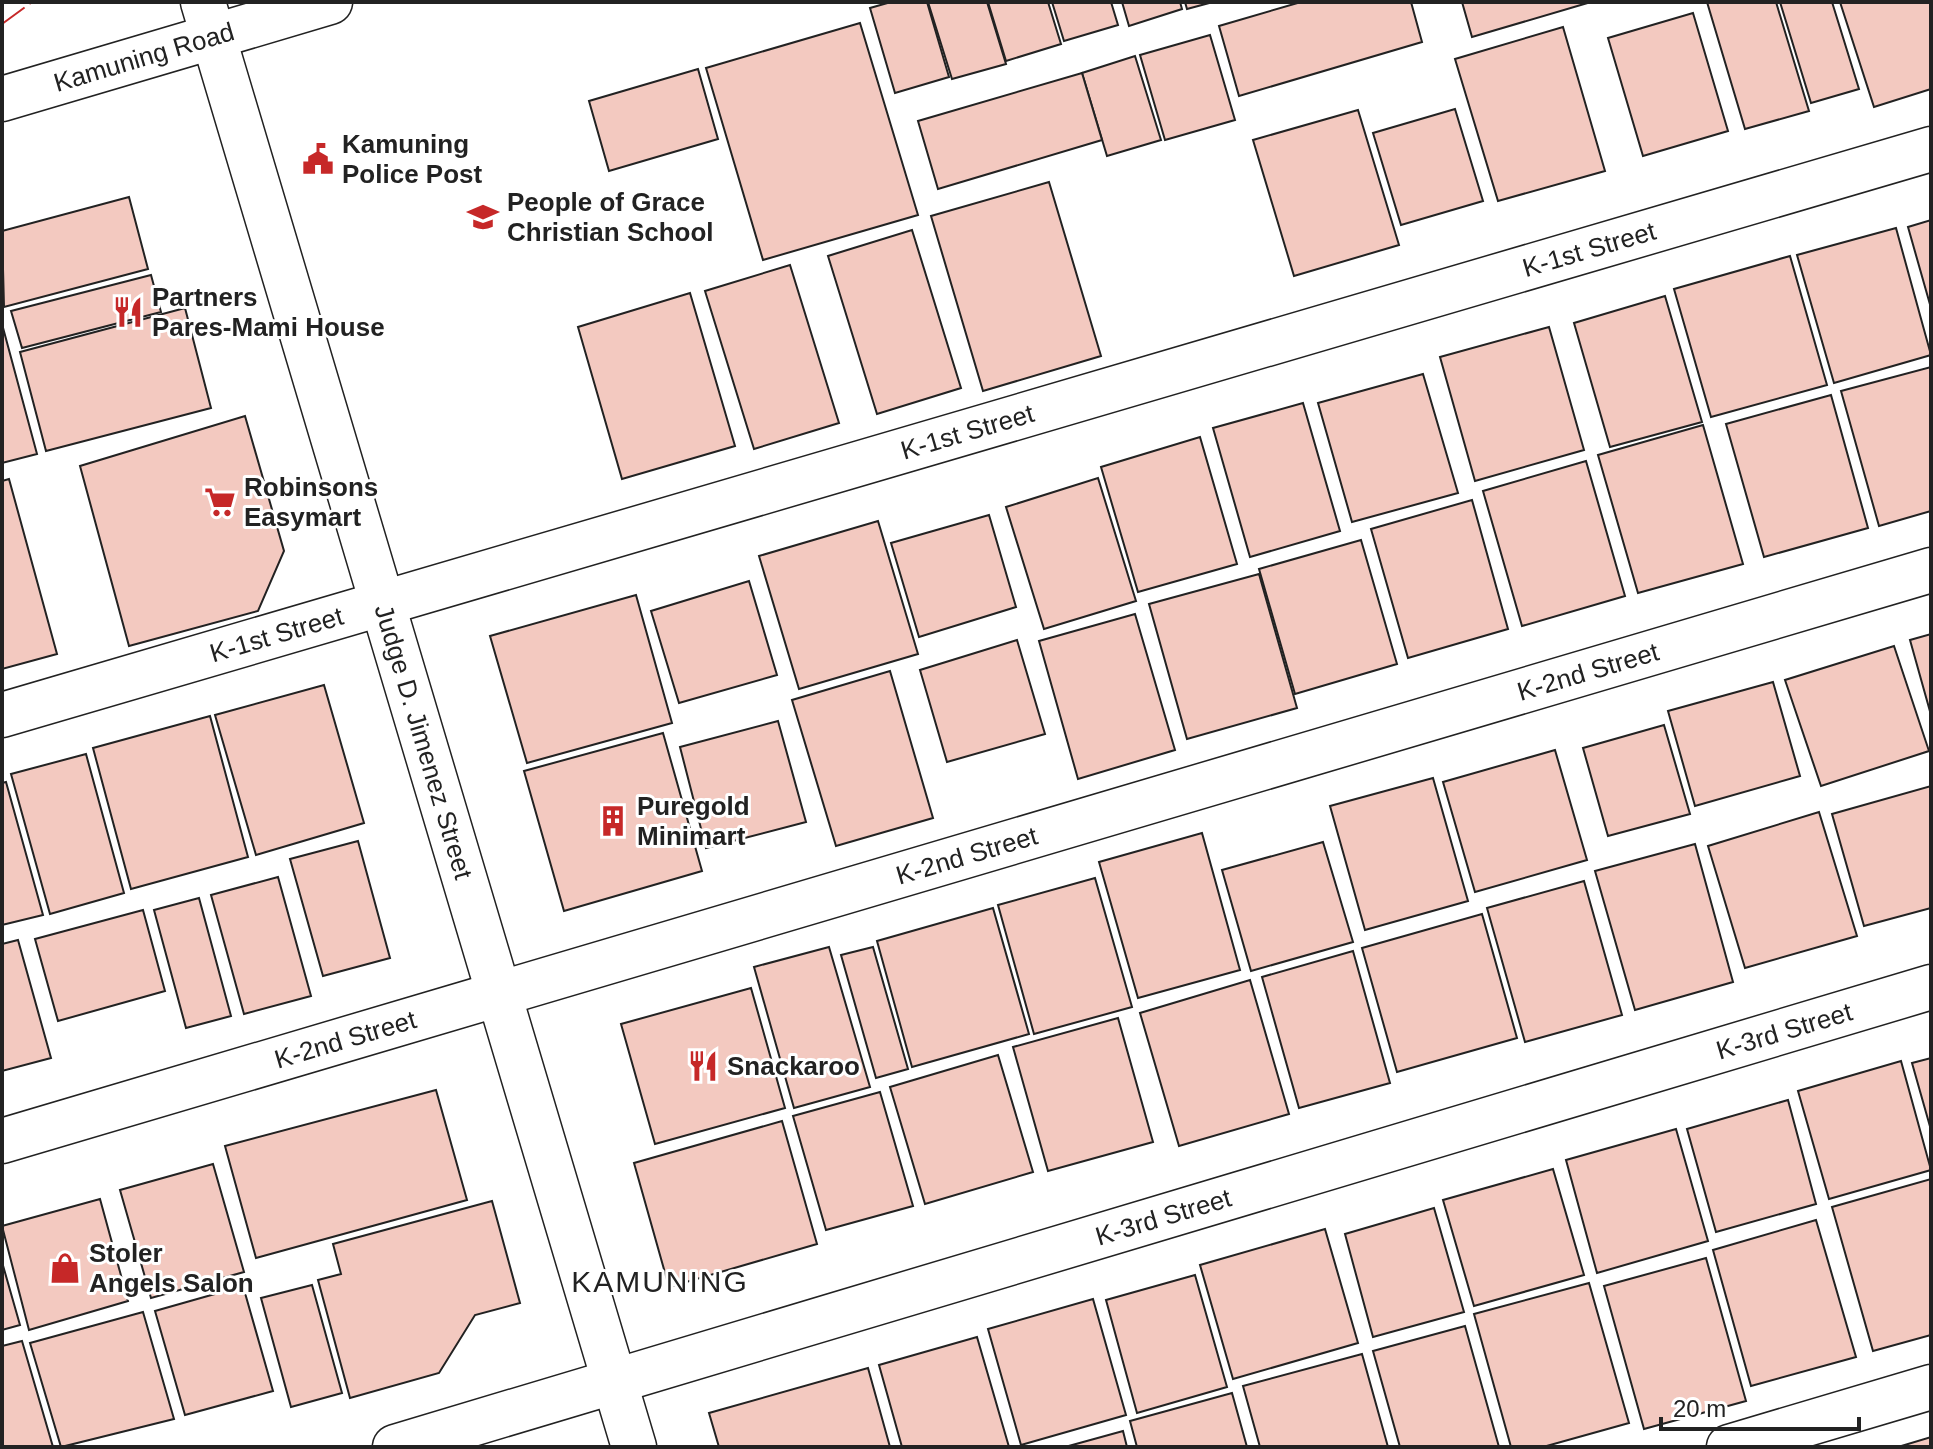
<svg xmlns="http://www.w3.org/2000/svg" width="1933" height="1449" viewBox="0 0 1933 1449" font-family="Arial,sans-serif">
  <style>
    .building { fill: #f3c9c0; stroke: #222; stroke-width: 2 }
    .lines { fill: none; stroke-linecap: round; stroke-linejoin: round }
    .street-casing { stroke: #222; stroke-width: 47 }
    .secondary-casing { stroke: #222; stroke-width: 47 }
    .street { stroke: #fff; stroke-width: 44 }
    .secondary { stroke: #fff; stroke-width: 44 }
    .power { stroke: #c62828; stroke-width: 2; stroke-dasharray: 28 6 4 6; stroke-linecap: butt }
    .labels { text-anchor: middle; stroke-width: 6; stroke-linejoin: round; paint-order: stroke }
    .street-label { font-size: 26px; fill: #222; stroke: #fff }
    .poi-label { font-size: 26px; font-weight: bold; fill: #222; stroke: #fff; text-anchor: start }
    .quarter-label { font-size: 30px; letter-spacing: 2px; fill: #222; stroke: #fff }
  </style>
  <rect width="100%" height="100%" fill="#fff"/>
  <g class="building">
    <path d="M891,2h36l22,75 -54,16 -25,-85z"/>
    <path d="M928,2h59l19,62 -54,15z"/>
    <path d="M988,2h60l13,42 -55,17z"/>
    <path d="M1052,2h59l7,23 -54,16z"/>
    <path d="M1122,2h58l2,7 -53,17z"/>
    <path d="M1185,2h28l-26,7z"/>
    <path d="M1301,2h110l11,40 -183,54 -20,-70z"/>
    <path d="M1462,2h129l-119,35z"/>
    <path d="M1707,2h69l33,109 -64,18z"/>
    <path d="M1780,2h52l27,87 -48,14z"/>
    <path d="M1840,2h91v87l-57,18z"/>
    <path d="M1693,13l35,118 -85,25 -35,-118z"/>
    <path d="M860,23l58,192 -155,45 -57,-192z"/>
    <path d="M1563,27l42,144 -107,30 -43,-142z"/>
    <path d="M1210,35l25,85 -70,20 -25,-85z"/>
    <path d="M1135,56l26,84 -54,16 -25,-83z"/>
    <path d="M698,69l20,70 -109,32 -20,-70z"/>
    <path d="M1082,73l20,67 -164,49 -20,-68z"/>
    <path d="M1455,109l28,92 -82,24 -28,-92z"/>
    <path d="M1358,110l41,135 -105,31 -41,-136z"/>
    <path d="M1049,182l52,174 -118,35 -52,-175z"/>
    <path d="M129,197l19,72 -144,38 -2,-76z"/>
    <path d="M1931,220v88l-23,-81z"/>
    <path d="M1896,228l35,127 -97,28 -37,-128z"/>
    <path d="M912,230l49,158 -84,26 -49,-158z"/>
    <path d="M1790,256l37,129 -116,32 -37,-128z"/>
    <path d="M790,265l49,158 -85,26 -49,-158z"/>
    <path d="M151,275l10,37 -139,36 -11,-37z"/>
    <path d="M690,293l45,153 -113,33 -44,-152z"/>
    <path d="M1665,296l37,126 -92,25 -36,-124z"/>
    <path d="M185,308l26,100 -165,43 -26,-99z"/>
    <path d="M2,324l35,130 -35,9z"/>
    <path d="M1549,327l35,123 -109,31 -35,-124z"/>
    <path d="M1931,367v144l-52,15 -38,-135z"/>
    <path d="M1423,374l35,119 -106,29 -34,-119z"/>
    <path d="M1831,395l37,133 -104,29 -38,-133z"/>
    <path d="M1303,403l37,128 -90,26 -37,-129z"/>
    <path d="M245,416l39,135 -26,60 -129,35 -49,-180z"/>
    <path d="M1703,425l40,139 -105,29 -40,-138z"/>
    <path d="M1200,437l37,127 -99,28 -37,-125z"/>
    <path d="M1586,461l39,135 -103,30 -39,-135z"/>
    <path d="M1098,478l38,123 -92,28 -38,-122z"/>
    <path d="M9,479l48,175 -55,15v-188z"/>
    <path d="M1472,500l36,129 -100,29 -37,-129z"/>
    <path d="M989,515l27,92 -97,30 -28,-94z"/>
    <path d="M878,521l40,133 -119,35 -40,-133z"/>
    <path d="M1361,540l36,124 -102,30 -36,-125z"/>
    <path d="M1259,574l38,134 -110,31 -38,-135z"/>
    <path d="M749,581l28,94 -98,28 -28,-92z"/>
    <path d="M636,595l36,128 -145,40 -37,-127z"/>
    <path d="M1135,614l40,136 -97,29 -39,-138z"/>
    <path d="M1931,634v81l-21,-75z"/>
    <path d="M1017,640l28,94 -98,28 -27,-92z"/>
    <path d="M1894,646l35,105 -108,35 -36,-106z"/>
    <path d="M890,671l43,147 -97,28 -44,-146z"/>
    <path d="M1773,682l27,94 -105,30 -27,-95z"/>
    <path d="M324,685l40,138 -108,32 -41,-140z"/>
    <path d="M210,716l38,141 -117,32 -38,-141z"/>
    <path d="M778,721l28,101 -100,26 -26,-101z"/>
    <path d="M1664,725l26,89 -82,22 -25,-88z"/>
    <path d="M663,733l39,138 -138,40 -40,-140z"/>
    <path d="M1555,750l32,110 -112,32 -32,-110z"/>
    <path d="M86,754l38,139 -74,21 -39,-140z"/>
    <path d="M1433,778l35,123 -103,29 -35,-124z"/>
    <path d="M6,782l37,133 -41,10v-142z"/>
    <path d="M1931,786v122l-67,18 -32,-112z"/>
    <path d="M1819,812l38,124 -112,32 -37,-122z"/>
    <path d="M1202,833l38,137 -102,28 -39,-136z"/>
    <path d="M358,841l32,117 -67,18 -33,-117z"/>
    <path d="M1323,842l30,100 -102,29 -29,-101z"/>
    <path d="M1695,844l38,138 -98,28 -40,-139z"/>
    <path d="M278,877l33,119 -67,18 -33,-119z"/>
    <path d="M1095,878l37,129 -98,27 -36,-129z"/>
    <path d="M1584,881l38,134 -97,27 -38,-134z"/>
    <path d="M199,898l32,118 -45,12 -32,-118z"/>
    <path d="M993,908l36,126 -117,33 -35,-126z"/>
    <path d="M143,910l22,81 -107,30 -23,-82z"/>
    <path d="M1482,914l35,124 -120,34 -35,-124z"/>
    <path d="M18,940l33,118 -49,13v-127z"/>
    <path d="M829,947l41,140 -76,21 -40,-141z"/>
    <path d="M873,947l35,122 -32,9 -35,-123z"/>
    <path d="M1353,951l37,132 -91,25 -37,-131z"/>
    <path d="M1250,980l39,134 -110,32 -39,-133z"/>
    <path d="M751,988l34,120 -130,36 -34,-120z"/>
    <path d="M1118,1018l35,124 -105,29 -35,-124z"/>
    <path d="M998,1055l35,117 -108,32 -35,-117z"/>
    <path d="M1931,1058v72l-19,-67z"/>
    <path d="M1901,1061l30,109 -102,29 -31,-108z"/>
    <path d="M436,1090l31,110 -211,58 -31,-112z"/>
    <path d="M880,1092l33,114 -87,24 -33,-114z"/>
    <path d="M1788,1100l28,104 -100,28 -29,-103z"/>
    <path d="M782,1121l35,123 -148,43 -35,-124z"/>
    <path d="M1676,1129l32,112 -111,32 -31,-113z"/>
    <path d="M213,1164l31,108 -93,26 -31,-108z"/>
    <path d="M1553,1169l31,106 -110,31 -31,-106z"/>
    <path d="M1931,1179v156l-58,16 -41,-144z"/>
    <path d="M100,1199l28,102 -99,29 -27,-104z"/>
    <path d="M492,1201l28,102 -45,12 -36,58 -89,25 -32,-118 23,-6 -8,-30z"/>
    <path d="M1434,1208l30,104 -91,25 -28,-103z"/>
    <path d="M1816,1220l40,137 -105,29 -38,-136z"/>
    <path d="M1325,1229l33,114 -125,36 -33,-114z"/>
    <path d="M1706,1258l40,143 -102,28 -40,-143z"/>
    <path d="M2,1262l18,63 -18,5z"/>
    <path d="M1195,1275l32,112 -90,26 -31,-113z"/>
    <path d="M1589,1283l40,140 -86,24h-32l-37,-133z"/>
    <path d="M312,1285l30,108 -51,14 -30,-109z"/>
    <path d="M243,1286l30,105 -88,24 -30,-104z"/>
    <path d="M1093,1299l33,116 -105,30 -33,-116z"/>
    <path d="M143,1312l31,107 -113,28 -31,-104z"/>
    <path d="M1465,1326l34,121h-99l-27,-96z"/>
    <path d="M977,1337l32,110h-107l-23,-82z"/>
    <path d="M22,1341l31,106h-51v-101z"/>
    <path d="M1362,1354l26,93h-128l-17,-61z"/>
    <path d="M868,1368l22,79h-171l-10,-34z"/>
    <path d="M1232,1393l15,54h-110l-7,-26z"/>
    <path d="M1123,1431l4,16h-62z"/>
    <path d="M1931,1437v10h-33z"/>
  </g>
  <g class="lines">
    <defs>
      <g id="street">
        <path id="s1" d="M2,715l1929,-566"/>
        <path id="s2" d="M2,1141l1929,-571"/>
        <path id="s3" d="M395,1447l1536,-460"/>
        <path d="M1729,1447l202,-60"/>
      </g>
      <g id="secondary">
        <path id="s4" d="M203,2l431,1445"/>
        <path id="s5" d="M2,99l328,-97"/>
      </g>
    </defs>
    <use href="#street" class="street-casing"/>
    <use href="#secondary" class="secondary-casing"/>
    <use href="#street" class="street"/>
    <use href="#secondary" class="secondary"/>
    <path class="power" d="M2,24l30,-22"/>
  </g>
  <defs>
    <symbol id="civic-bare" viewBox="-9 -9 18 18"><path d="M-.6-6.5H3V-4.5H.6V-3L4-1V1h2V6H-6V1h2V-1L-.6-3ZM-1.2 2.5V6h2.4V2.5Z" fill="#c62828" stroke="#fff" stroke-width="2.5" paint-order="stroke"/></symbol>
    <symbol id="school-bare" viewBox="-9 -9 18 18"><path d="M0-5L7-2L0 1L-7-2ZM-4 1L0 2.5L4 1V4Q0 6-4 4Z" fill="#c62828" stroke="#fff" stroke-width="2.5" paint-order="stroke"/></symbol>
    <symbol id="restaurant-bare" viewBox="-9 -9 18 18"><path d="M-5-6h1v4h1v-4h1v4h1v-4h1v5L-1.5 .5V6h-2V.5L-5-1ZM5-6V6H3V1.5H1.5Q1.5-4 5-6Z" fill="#c62828" stroke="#fff" stroke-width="2.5" paint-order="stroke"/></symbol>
    <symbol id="supermarket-bare" viewBox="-9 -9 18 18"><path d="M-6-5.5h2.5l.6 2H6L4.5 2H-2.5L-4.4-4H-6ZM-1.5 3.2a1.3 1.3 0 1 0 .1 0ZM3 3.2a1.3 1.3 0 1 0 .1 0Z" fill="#c62828" stroke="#fff" stroke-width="2.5" paint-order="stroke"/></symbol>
    <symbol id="building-bare" viewBox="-9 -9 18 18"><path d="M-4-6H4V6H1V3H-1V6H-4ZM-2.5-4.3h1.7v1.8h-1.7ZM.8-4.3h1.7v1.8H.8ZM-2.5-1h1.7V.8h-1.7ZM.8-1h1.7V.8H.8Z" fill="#c62828" stroke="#fff" stroke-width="2.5" paint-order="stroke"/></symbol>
    <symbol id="shop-bare" viewBox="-9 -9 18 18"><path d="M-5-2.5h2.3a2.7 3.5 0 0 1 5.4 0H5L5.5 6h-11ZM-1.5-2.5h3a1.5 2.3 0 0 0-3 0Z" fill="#c62828" stroke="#fff" stroke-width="2.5" paint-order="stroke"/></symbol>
  </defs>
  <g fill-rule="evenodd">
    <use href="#civic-bare" x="296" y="137" width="44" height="44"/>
    <use href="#school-bare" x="461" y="195" width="44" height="44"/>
    <use href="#restaurant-bare" x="106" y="290" width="44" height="44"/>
    <use href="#supermarket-bare" x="198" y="480" width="44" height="44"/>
    <use href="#building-bare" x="591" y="799" width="44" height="44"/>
    <use href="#restaurant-bare" x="681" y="1044" width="44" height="44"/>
    <use href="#shop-bare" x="43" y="1246" width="44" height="44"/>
  </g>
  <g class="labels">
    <g class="street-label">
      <text dy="9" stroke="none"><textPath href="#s5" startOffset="148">Kamuning Road</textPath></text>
      <text dy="9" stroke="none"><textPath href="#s1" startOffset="1654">K-1st Street</textPath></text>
      <text dy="9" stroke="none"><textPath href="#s1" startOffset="1006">K-1st Street</textPath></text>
      <text dy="9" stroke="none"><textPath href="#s1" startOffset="286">K-1st Street</textPath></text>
      <text dy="9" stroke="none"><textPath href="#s2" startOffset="1654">K-2nd Street</textPath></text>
      <text dy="9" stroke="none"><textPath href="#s4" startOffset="772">Judge D. Jimenez Street</textPath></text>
      <text dy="9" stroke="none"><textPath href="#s2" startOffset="1006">K-2nd Street</textPath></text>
      <text dy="9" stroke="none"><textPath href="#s3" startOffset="1450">K-3rd Street</textPath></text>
      <text dy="9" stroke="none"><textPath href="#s2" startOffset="358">K-2nd Street</textPath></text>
      <text dy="9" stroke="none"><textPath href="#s3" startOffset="802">K-3rd Street</textPath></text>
    </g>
    <g class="poi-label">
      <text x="342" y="153">Kamuning<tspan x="342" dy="30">Police Post</tspan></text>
      <text x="507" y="211">People of Grace<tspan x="507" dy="30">Christian School</tspan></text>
      <text x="152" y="306">Partners<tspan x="152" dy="30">Pares-Mami House</tspan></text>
      <text x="244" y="496">Robinsons<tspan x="244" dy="30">Easymart</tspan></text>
      <text x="637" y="815">Puregold<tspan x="637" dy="30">Minimart</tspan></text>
      <text x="727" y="1075">Snackaroo</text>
      <text x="89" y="1262">Stoler<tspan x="89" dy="30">Angels Salon</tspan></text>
    </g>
    <g class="quarter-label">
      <text x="660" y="1292">KAMUNING</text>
    </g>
  </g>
  <rect width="1933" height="1449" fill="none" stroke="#222222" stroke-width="8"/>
  <path d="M1661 1417v12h198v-12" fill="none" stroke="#222222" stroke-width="4"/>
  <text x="1673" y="1417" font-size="24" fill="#222222" stroke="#ffffff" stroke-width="6" paint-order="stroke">20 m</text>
</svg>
